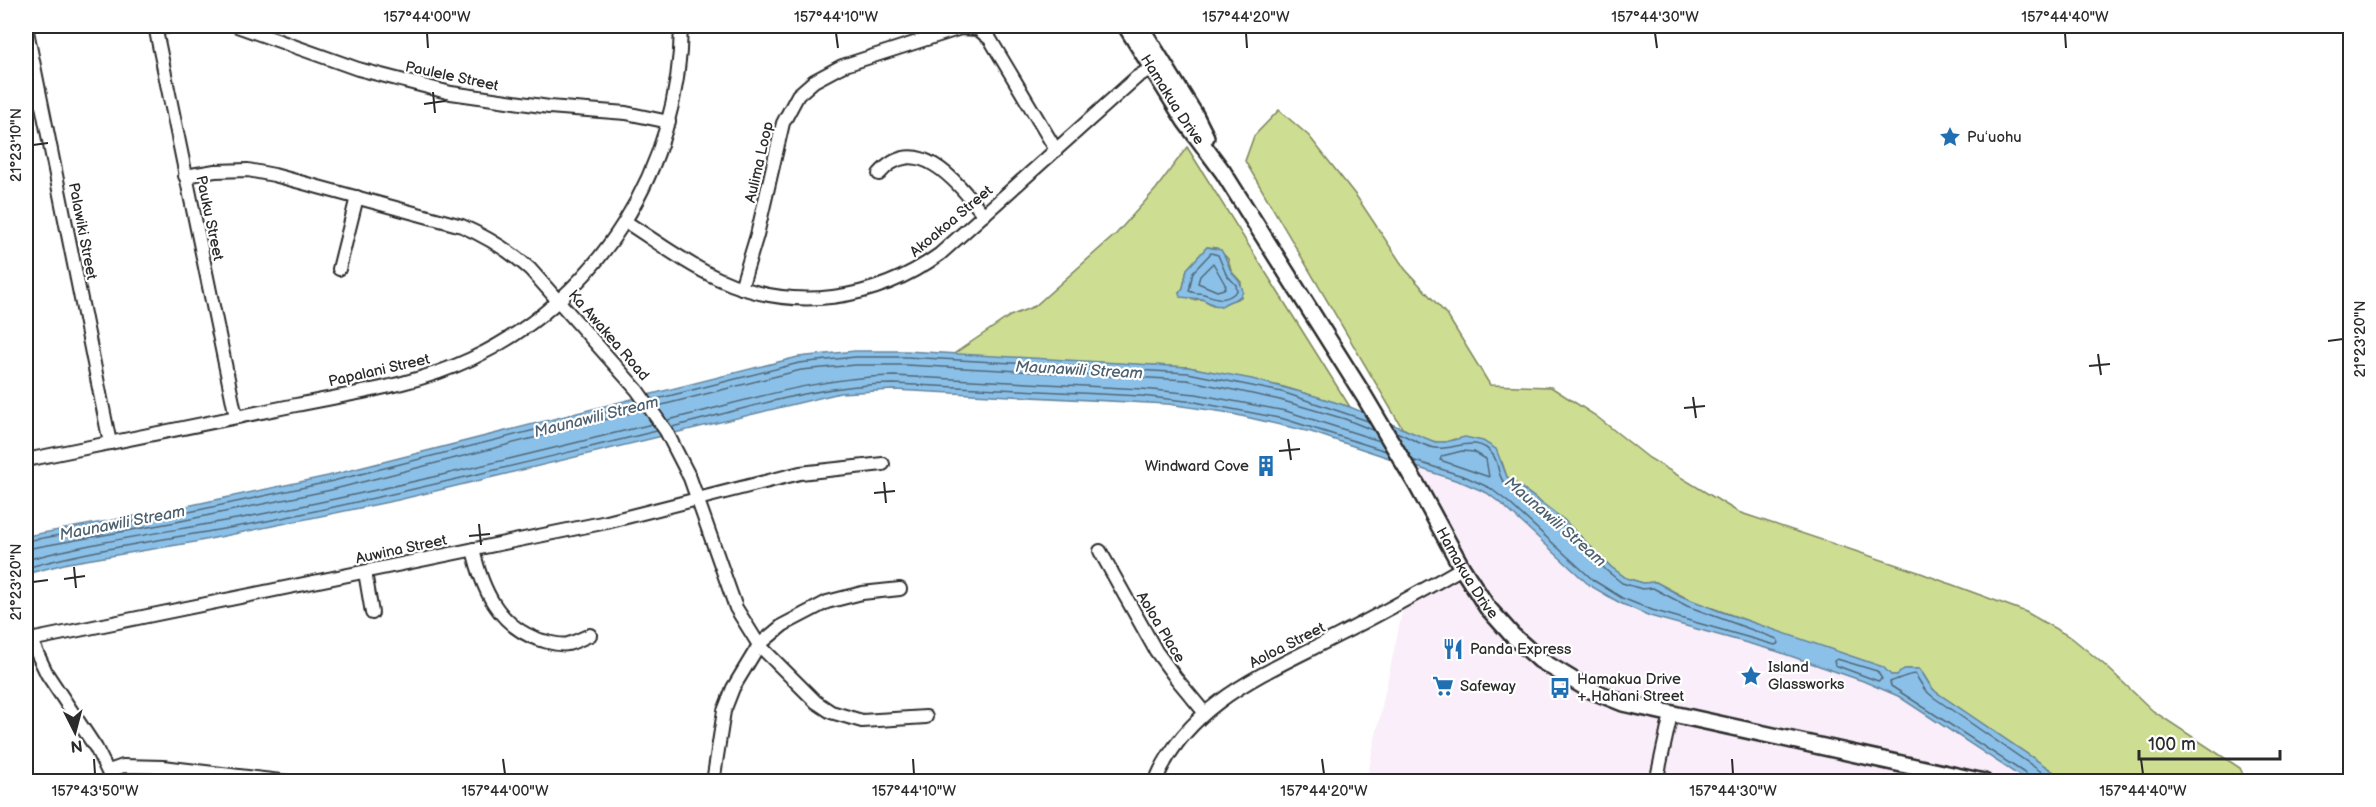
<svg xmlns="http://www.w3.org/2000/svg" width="2376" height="807" viewBox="0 0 2376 807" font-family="'Balsamiq Sans',sans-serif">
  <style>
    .built { fill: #f9eefa }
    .green { fill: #cddd91; stroke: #7c845e; stroke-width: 1.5; fill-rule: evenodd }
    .water { fill: #8bc1e9; stroke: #65859d; stroke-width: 1.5 }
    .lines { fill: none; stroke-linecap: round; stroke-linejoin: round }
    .shore { stroke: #516777; stroke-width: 1.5 }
    .minor-casing { stroke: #2b2b2b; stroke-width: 16 }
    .major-casing { stroke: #2b2b2b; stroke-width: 20 }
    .minor { stroke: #fff; stroke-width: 12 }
    .major { stroke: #fff; stroke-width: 15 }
    .ticks { fill: none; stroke: #2b2b2b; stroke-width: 2 }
    .labels { text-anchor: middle; stroke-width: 4.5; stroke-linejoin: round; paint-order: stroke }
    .street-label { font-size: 15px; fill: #2b2b2b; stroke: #fff }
    .poi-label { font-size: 15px; fill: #2b2b2b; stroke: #fff; text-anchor: start }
    .water-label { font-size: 16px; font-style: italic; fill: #4d606e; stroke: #fff }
    .neatline { fill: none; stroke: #2b2b2b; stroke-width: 2 }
    .ticks-label { font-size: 15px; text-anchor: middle; fill: #2b2b2b }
  </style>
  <rect width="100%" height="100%" fill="#fff"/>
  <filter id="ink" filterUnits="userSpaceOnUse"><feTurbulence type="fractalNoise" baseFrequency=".0167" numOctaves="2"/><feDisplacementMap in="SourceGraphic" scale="12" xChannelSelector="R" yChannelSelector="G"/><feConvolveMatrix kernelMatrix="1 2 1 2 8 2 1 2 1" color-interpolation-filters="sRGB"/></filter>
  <g filter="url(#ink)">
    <path class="built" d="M1412,467l52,16 23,10 17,13 85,79 30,18 31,13 155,44 77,29 16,7 129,85 -661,1 40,-188 58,-37z"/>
    <g class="green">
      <path d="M1279,110l30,26 48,61 48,72 42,46 43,70 61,2 45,29 53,42 89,54 180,60 108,40 46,26 35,29 46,44 87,57 6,13h-179l-131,-89c-8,-7 -10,-16 -17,-23h-14l-8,6h-6l-62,-25 -139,-50 -34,-18 -13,1 -17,-5 -15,-11 -47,-47 -57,-43 -5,-15 -47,-23c-19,9 -36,-3 -53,-11l-157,-267 9,-25z"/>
      <path d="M1187,147l163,260 -66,-20 -96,-20 -236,-12 58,-39 25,-10 81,-72 40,-45zM1207,247l10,1 11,11 3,12 10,11v15c-7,4 -14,4 -20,9l-8,-1 -11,-6 -9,1 -14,-7 4,-5 4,-19z"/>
    </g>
    <g class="water">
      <path d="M1207,247l14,3c5,7 6,12 9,19 5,10 11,10 13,23 -5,10 -14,7 -21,14l-8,-1 -12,-6 -22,-2 -1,-4 4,-5 4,-19z"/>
      <path d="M855,351h51l282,16 64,12 63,17 35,11 85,35h10l20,-5 18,4 13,8 11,28 57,43 47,47 15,11 17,5 13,-1 25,14 38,15 164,56 8,8h6l7,-6h15c7,8 9,16 17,23l131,89h-40l-129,-85 -35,-15 -87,-30 -126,-35 -30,-13 -31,-18 -85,-79 -17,-13 -23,-10 -153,-51 -87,-20 -56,-8 -274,-14 -54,3 -442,107 -203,42 -127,21 -42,11v-38l147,-27 155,-33 470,-119z"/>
    </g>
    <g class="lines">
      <g class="shore">
        <path d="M1211,253l7,2 8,19 10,11 1,6c-13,12 -20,7 -33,3 -6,-2 -9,0 -15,-3l4,-19z"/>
        <path d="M1213,263l13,23 -2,3 -7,2 -19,-8 2,-7z"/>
        <path d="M653,400l146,-37 56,-6h51l282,16 94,19 86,29"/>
        <path d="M658,406l143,-36 54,-5h51l281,15 93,20 65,19 30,12"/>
        <path d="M668,420c74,-18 149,-43 226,-44l248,13 54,5 90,17 94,30"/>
        <path d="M672,427c73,-18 147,-43 222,-43l247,12 54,6 89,17 102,32"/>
        <path d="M1396,432c13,5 26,14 39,16 18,3 42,-15 58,7 6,8 4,18 10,26l57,43 47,47 15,12 20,6 11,-1 34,18 90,33 2,4 -4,2 -123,-35 -30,-12 -29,-18 -85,-78 -18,-14 -24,-11 -54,-17"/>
        <path d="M1462,451l12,1 12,7 3,18 -49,-17 2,-4z"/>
        <path d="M26,541l149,-26 154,-33 309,-78"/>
        <path d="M26,549l150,-27 155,-32 311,-80"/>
        <path d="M26,560c77,-21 157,-30 236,-46 131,-26 260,-58 390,-90"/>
        <path d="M26,568c78,-22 160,-31 241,-47 130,-26 260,-59 390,-90"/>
        <path d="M1837,659l40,12 5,8 -4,2 -43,-16 -1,-4z"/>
        <path d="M2029,782l-3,-8 -135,-88 -1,-4c5,-2 21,-8 25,-8l10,16 8,7 123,85"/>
      </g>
      <defs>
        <g id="minor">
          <path d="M26,26l84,417"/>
          <path d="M155,26l81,391"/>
          <path d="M237,26l121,43 93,24 98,14 77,6 43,9"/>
          <path d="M156,28l15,-2"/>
          <path d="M879,174c39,-45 81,12 105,41"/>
          <path d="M185,176l30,-5 33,-1 26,5 188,51c25,11 47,24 68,43l107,121 29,41 24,47 46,130 23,37 57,57 15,10 31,9 64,-4"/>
          <path d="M626,222c30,19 60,42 93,57 74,34 156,22 221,-25l197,-177 21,-13"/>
          <path d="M339,269l18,-72"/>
          <path d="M741,288l16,-53 26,-112 15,-28 16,-14 28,-15 119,-38 17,1 12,10 66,111"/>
          <path d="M26,460c90,-19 180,-37 270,-55 59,-12 120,-20 175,-46 129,-61 209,-192 210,-333"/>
          <path d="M473,549c9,40 25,77 67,91 9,2 19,6 28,4 7,-2 15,-6 22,-9"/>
          <path d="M1100,551l56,100 19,26 29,35"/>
          <path d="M365,572l7,41"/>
          <path d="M26,630l21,44 49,74 17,34"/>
          <path d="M30,640l577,-118 193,-49 83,-9"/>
          <path d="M109,771l14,-5 40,1 126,15"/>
          <path d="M713,782l11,-71 9,-23 26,-43 24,-20 44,-23 35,-9 38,-4"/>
          <path d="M1155,782c33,-80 111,-109 182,-146 42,-21 83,-44 125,-68"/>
          <path d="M1656,782l15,-68"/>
        </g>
        <g id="major">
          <path id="s1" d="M1126,26l59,95 38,51 141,224 54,91 44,81 25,39 25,28 28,25 48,29 35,14 361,79"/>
          <path d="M1140,26l55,89 11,22"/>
        </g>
      </defs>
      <use href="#minor" class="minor-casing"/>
      <use href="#major" class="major-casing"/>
      <use href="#minor" class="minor"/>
      <use href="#major" class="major"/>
    </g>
  </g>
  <path class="ticks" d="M427,33l1,15M836,33l2,15M1246,33l1,15M1655,33l2,15M2065,33l1,15M433,92l2,21M424,104l21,-3M33,145l15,-2M2328,341l15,-2M2098,354l3,21M2089,366l21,-2M1693,397l3,21M1684,408l21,-2M1288,439l3,21M1279,451l21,-2M884,482l2,21M874,493l21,-2M479,524l2,21M469,536l21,-2M74,567l2,21M64,579l21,-3M33,582l15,-2M94,759l1,15M503,759l2,15M913,759l1,15M1322,759l2,15M1732,759l1,15M2141,759l2,15"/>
  <defs>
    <symbol id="sight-bare" viewBox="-9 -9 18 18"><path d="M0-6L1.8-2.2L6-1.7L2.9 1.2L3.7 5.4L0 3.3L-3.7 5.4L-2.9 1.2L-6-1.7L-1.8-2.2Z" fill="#1f6fb2" stroke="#fff" stroke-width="2.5" paint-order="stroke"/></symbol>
    <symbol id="building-bare" viewBox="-9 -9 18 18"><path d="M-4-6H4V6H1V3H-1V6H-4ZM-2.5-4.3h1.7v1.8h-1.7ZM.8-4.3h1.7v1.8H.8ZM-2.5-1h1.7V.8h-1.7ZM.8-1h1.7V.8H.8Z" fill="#1f6fb2" stroke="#fff" stroke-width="2.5" paint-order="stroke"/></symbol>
    <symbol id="restaurant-bare" viewBox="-9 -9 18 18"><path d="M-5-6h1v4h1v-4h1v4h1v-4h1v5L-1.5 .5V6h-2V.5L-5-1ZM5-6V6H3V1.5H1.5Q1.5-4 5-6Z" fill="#1f6fb2" stroke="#fff" stroke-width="2.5" paint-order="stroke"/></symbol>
    <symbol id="supermarket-bare" viewBox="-9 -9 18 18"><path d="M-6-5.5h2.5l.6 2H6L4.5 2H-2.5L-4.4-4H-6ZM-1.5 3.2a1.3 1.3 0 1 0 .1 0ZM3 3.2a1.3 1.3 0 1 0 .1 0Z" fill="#1f6fb2" stroke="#fff" stroke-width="2.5" paint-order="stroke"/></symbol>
    <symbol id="bus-bare" viewBox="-9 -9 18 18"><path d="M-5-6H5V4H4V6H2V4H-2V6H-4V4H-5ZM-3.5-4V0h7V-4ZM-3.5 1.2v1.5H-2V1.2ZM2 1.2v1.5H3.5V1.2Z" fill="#1f6fb2" stroke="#fff" stroke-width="2.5" paint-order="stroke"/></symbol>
  </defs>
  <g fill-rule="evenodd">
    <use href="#sight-bare" x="1935" y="122" width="30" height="30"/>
    <use href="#building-bare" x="1251" y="451" width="30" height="30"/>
    <use href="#restaurant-bare" x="1438" y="634" width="30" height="30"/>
    <use href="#sight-bare" x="1736" y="661" width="30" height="30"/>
    <use href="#supermarket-bare" x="1428" y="671" width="30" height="30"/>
    <use href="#bus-bare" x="1545" y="673" width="30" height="30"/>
  </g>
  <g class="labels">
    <g class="street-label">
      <text transform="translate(452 76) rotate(12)" y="5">Paulele Street</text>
      <text dy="5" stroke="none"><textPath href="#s1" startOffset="87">Hamakua Drive</textPath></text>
      <text transform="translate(759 162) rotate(-77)" y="5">Aulima Loop</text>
      <text transform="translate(210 218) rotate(78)" y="5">Pauku Street</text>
      <text transform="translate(951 221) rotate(-40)" y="5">Akoakoa Street</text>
      <text transform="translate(83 231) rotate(79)" y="5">Palawiki Street</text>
      <text transform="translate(609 335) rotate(49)" y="5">Ka Awakea Road</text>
      <text transform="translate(379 370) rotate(-13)" y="5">Papalani Street</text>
      <text transform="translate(401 549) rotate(-12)" y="5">Auwina Street</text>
      <text dy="5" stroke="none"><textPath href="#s1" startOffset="645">Hamakua Drive</textPath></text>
      <text transform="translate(1161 627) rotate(59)" y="5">Aoloa Place</text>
      <text transform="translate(1287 645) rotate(-27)" y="5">Aoloa Street</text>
    </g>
    <g class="poi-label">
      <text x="1967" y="142">Puʻuohu</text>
      <text x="1249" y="471" text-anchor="end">Windward Cove</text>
      <text x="1470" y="654">Panda Express</text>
      <text x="1768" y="672">Island<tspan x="1768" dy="17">Glassworks</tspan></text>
      <text x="1577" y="684">Hamakua Drive<tspan x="1577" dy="17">+ Hahani Street</tspan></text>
      <text x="1460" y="691">Safeway</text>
    </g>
    <g class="water-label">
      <text transform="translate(1079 369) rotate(3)" y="6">Maunawili Stream</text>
      <text transform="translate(596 416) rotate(-14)" y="6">Maunawili Stream</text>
      <text transform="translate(1556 521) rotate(41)" y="6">Maunawili Stream</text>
      <text transform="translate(122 522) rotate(-11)" y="6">Maunawili Stream</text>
    </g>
  </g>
  <rect width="2376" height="807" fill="none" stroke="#fff" stroke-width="66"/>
  <g transform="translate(75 732) rotate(174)" stroke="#ffffff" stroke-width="4.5" paint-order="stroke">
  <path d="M0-4.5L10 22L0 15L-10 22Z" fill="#2b2b2b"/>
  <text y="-9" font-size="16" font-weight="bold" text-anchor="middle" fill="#2b2b2b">N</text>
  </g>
  <path d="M2139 750v9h141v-9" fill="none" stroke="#2b2b2b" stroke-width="3"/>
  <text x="2148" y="750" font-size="18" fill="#2b2b2b" stroke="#ffffff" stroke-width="4.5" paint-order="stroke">100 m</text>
  <rect x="33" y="33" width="2310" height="741" class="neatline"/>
  <g class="ticks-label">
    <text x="427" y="22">157°44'00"W</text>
    <text x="836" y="22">157°44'10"W</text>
    <text x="1246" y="22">157°44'20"W</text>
    <text x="1655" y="22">157°44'30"W</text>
    <text x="2065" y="22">157°44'40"W</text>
    <text transform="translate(16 145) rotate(-90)" y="5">21°23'10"N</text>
    <text transform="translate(2360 339) rotate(-90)" y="5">21°23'20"N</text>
    <text transform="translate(16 582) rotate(-90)" y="5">21°23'20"N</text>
    <text x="95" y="796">157°43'50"W</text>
    <text x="505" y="796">157°44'00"W</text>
    <text x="914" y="796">157°44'10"W</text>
    <text x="1324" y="796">157°44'20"W</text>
    <text x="1733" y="796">157°44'30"W</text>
    <text x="2143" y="796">157°44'40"W</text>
  </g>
</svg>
